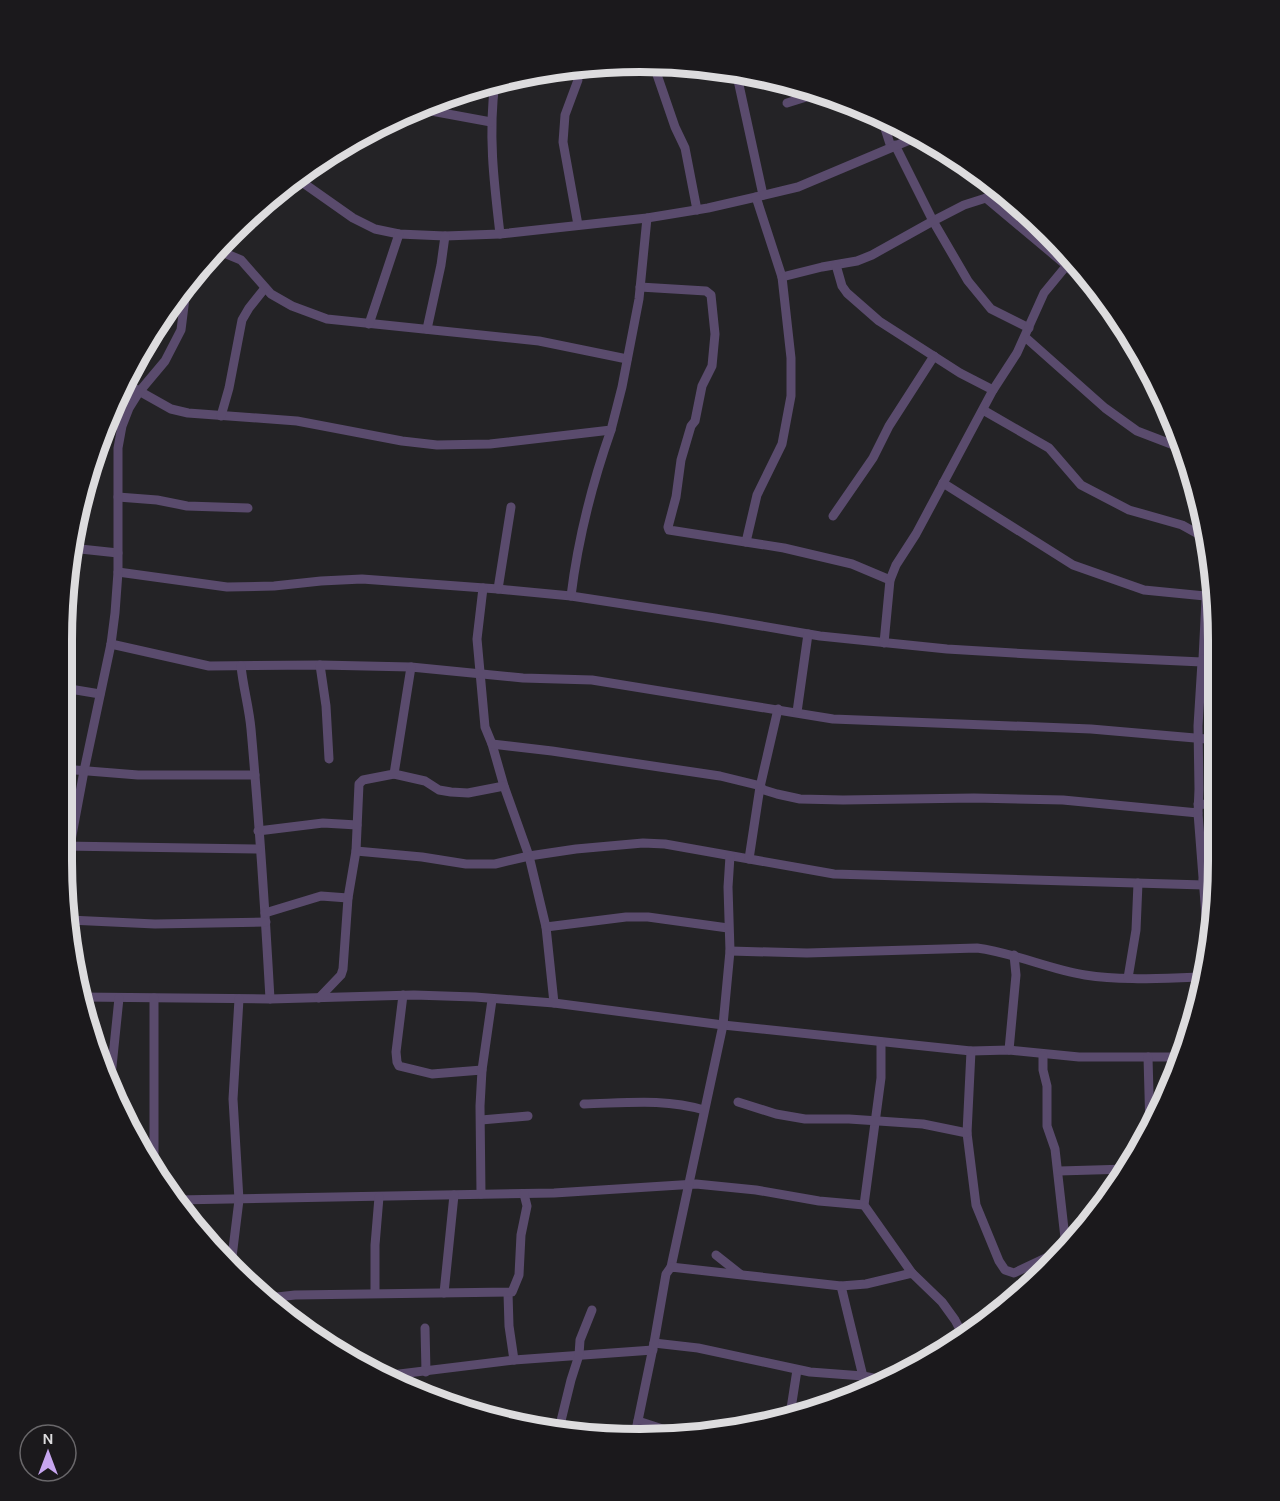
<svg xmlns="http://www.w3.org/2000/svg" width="1280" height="1501" viewBox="0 0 1280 1501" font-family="Karla,sans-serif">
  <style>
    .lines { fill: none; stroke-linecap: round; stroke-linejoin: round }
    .minor { stroke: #5a4b6d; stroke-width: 9 }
    .rim { fill: none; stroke: #dddcde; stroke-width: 8 }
  </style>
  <rect width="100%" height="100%" fill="#242326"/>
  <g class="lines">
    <g class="minor">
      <path d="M653,63l22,64 10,21 12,62"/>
      <path d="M736,71l27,124"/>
      <path d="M578,80l-13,35 -2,27 15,83"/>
      <path d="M495,82c-7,52 -1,101 5,152"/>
      <path d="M787,103l32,-10"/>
      <path d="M415,108l76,14"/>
      <path d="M881,116l10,31"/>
      <path d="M895,145l38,76 35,60 23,28 38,19"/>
      <path d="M299,180l54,38 22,11 24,5 46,2 55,-2 147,-16 61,-10 48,-11 42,-10 121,-51"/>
      <path d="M756,197l26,80 40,-10 35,-6 15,-6 61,-34 31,-16 22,-7 13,-8"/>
      <path d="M986,198l80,67 46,47 8,6"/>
      <path d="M217,250l24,10 30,34 21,12 35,13 212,22 88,18"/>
      <path d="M836,265l6,21 5,7 32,28 81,52 33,17"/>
      <path d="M640,287l66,4 5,4 4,39 -3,32 -10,20 -7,35 -4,5 -10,34 -5,37 -8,30 1,3 115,18 68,16 38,16"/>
      <path d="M369,324l30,-90"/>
      <path d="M427,329l14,-64 4,-29"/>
      <path d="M1025,337l80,71 32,23 47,18"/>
      <path d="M123,382l48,27 17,4 109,8 105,20 35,4 53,-1 121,-14 11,-43 17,-88 8,-81"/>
      <path d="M983,410l66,38 32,37 48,25 53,15 27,15"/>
      <path d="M221,416l8,-28 13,-68 7,-12 16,-20"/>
      <path d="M943,483l130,82 71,25 61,6"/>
      <path d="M118,497l39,3 30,6 61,2"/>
      <path d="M833,516l40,-58 16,-32 45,-70"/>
      <path d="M746,542l11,-47 25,-51 9,-48v-38l-9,-81"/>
      <path d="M71,548l47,5"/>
      <path d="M118,572l109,15 47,-1 47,-5 41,-2 136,10 73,7 144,22 105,18 127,13 83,5 172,8"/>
      <path d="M483,588l-6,51 8,88 7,17 12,42 25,70 17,71 8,76"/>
      <path d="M498,589l13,-82"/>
      <path d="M571,596c7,-57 21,-112 40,-166"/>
      <path d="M884,643l6,-63 6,-15 20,-31 77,-144 24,-37 27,-60 28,-34"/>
      <path d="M111,644l98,22 111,-1 91,2 112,11 69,2 241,39 258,10 127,11"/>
      <path d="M1203,659l6,-119"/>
      <path d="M320,665l6,41 3,53"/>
      <path d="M241,666c2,21 8,41 10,63 8,90 14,180 19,270"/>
      <path d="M64,688l36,6"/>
      <path d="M797,712l11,-78"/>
      <path d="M492,744l60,7 168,25 37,9 7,5 13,4 23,5 43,1 131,-2 89,2 135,13"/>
      <path d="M63,769l75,6h117"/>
      <path d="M394,774l31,7 14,9 12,2 17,1 36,-7"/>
      <path d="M1198,804l20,1"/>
      <path d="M258,831l65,-8 34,2"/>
      <path d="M62,846l197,3"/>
      <path d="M356,851l66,6 44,7h29l34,-8 47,-7 67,-6 22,1 169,30 370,11"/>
      <path d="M749,859l11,-72 18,-78"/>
      <path d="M64,878l20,-107 27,-127 4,-31 3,-41v-124l4,-22 7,-18 10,-16 26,-31 16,-31 6,-48"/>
      <path d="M1203,880h14"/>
      <path d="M265,913l56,-17 27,2"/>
      <path d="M69,920l86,4 111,-2"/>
      <path d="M546,927l80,-10h22l80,11"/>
      <path d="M730,951l77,2 170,-5c38,5 71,21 108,27 38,6 78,3 117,2"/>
      <path d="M1206,956l1,-27 -9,-116 1,-24 -1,-63 4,-64 1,-3 15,1"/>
      <path d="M1128,978l8,-48 2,-47"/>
      <path d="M403,995l-7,57 1,10 2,4 33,8 50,-4"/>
      <path d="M79,997l191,2 144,-4 61,2 79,6 169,22 248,26 38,-1 70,7h104"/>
      <path d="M319,998l22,-23 2,-6 5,-71 8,-47 3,-67 4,-4 31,-6 17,-107"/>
      <path d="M881,1042v36l-17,127 48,68"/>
      <path d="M1009,1050l7,-75 -2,-20"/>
      <path d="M971,1051l-4,82 9,72 23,56 6,9 9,3 57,-27"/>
      <path d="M1043,1055v15l4,16v40l8,23 11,98"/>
      <path d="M1148,1057l2,73"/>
      <path d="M110,1086l9,-88"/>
      <path d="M738,1102l38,12 29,5h44l74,5 44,9"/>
      <path d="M584,1104c41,-1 81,-6 120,6"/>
      <path d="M481,1120l47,-4"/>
      <path d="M154,1166v-168"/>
      <path d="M1059,1171l69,-2"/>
      <path d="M481,1194l-1,-88 2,-36 10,-70"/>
      <path d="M177,1200l377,-7 142,-9 60,6 63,11 45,4"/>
      <path d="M716,1255l24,19"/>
      <path d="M231,1265l8,-65 -6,-101 6,-100"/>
      <path d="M671,1267l52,-242 7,-74 -2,-64 2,-31"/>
      <path d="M841,1286l26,107"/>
      <path d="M375,1293v-48l4,-48"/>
      <path d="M444,1293l10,-98"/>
      <path d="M508,1293l1,33 5,34"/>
      <path d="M268,1298l27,-3 217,-3 7,-17 2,-40 6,-29 -3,-12"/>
      <path d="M425,1328l1,44"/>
      <path d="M654,1343l44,5 112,24 53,4 25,5"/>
      <path d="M383,1376l131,-16 139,-10"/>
      <path d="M790,1415l7,-45"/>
      <path d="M638,1421l43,14"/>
      <path d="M558,1433l13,-53 8,-25 1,-15 12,-30"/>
      <path d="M635,1435l19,-92 12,-69 5,-7 170,19 25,-2 46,-11 30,29 13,18 10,19"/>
    </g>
  </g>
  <path d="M0 0H1280V1501H0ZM640 72H640A568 568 0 0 1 1208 640V861A568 568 0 0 1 640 1429H640A568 568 0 0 1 72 861V640A568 568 0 0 1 640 72Z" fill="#1b191c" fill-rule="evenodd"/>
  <path class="rim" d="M640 72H640A568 568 0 0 1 1208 640V861A568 568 0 0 1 640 1429H640A568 568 0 0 1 72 861V640A568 568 0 0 1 640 72Z"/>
  <g transform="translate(48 1453)"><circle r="28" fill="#1b191c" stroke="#69676a" stroke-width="1.5"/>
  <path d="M0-4.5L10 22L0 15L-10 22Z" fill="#c7a6ef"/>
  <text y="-9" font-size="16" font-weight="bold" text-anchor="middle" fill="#dddcde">N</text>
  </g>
</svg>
